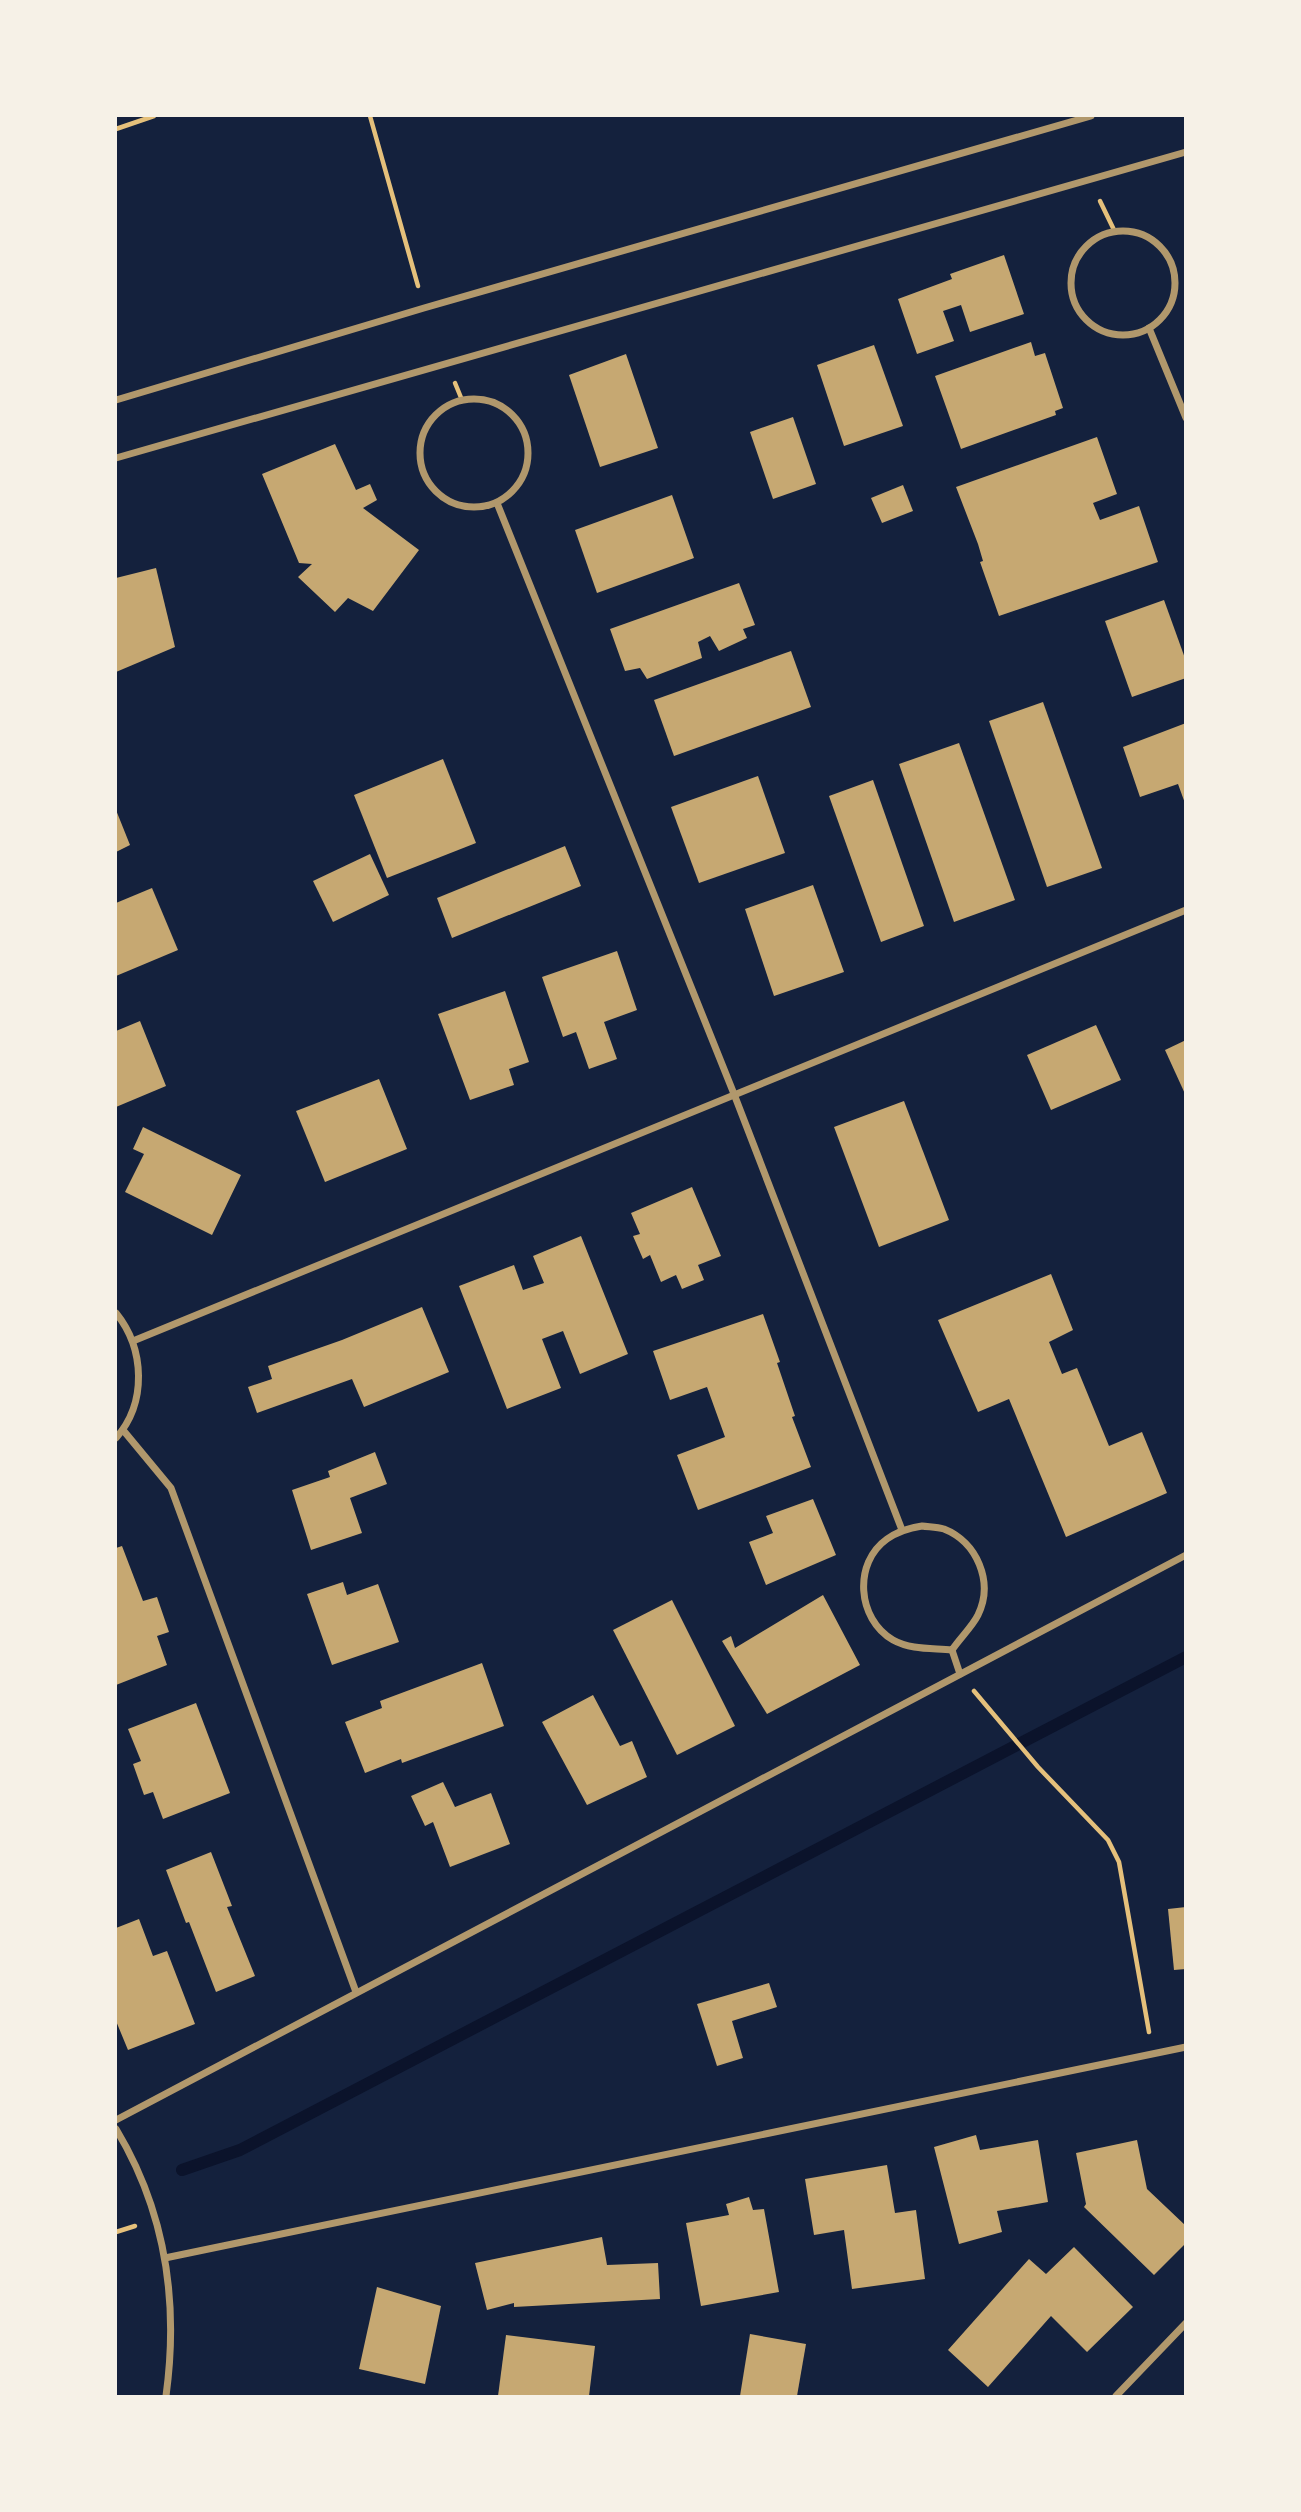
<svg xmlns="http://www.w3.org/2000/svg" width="1301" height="2512" viewBox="0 0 1301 2512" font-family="'PT Sans',sans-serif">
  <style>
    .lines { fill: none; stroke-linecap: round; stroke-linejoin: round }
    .stream { stroke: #0b132b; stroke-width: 12 }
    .building { fill: #c6a872 }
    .path { stroke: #e5c07b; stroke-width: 4.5 }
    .minor { stroke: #b1986c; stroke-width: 7 }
  </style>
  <rect width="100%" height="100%" fill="#14213d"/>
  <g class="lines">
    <path class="stream" d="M182,2170l58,-20 946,-493"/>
  </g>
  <g class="building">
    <path d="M1004,255l20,59 -54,18 -9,-27 -18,6 11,30 -37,13 -19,-55 54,-20 -2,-5z"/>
    <path d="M1031,342l4,14 10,-3 18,55 -8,3 1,4 -95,34 -26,-73z"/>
    <path d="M874,345l29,81 -59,20 -27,-81z"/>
    <path d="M626,354l32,94 -58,19 -31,-92z"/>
    <path d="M793,417l23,67 -43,15 -23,-67z"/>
    <path d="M1097,437l20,57 -24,9 7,17 39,-14 19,56 -159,54 -19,-54 3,-1 -5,-17 -22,-57z"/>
    <path d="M335,444l21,46 14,-6 7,16 -14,8 56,42 -46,61 -25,-13 -13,14 -37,-35 14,-13 -13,-1 -37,-89z"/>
    <path d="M903,485l10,26 -31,12 -11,-25z"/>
    <path d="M672,495l22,63 -97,35 -22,-63z"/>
    <path d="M156,568l19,79 -59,25v-94z"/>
    <path d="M739,583l16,42 -12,4 4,9 -28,13 -9,-15 -12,6 4,16 -55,21 -7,-11 -15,3 -15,-42z"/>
    <path d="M1164,600l22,61v17l-54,19 -27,-76z"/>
    <path d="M791,651l20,56 -137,49 -20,-56z"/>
    <path d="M1043,702l59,166 -55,19 -58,-166z"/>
    <path d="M1186,723v83l-8,-22 -38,13 -17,-50z"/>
    <path d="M959,743l56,157 -61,22 -55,-158z"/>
    <path d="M443,759l33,84 -89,35 -33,-83z"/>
    <path d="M758,776l27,77 -86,30 -28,-76z"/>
    <path d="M873,780l51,146 -43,16 -52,-146z"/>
    <path d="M116,810l14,35 -14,7z"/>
    <path d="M565,846l16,40 -129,52 -15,-40z"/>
    <path d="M370,854l19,41 -56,27 -20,-41z"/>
    <path d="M813,885l31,87 -70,24 -29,-87z"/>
    <path d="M152,888l26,62 -62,26v-73z"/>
    <path d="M617,951l20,59 -33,12 13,37 -28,10 -13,-37 -13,5 -21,-60z"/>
    <path d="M505,991l24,71 -20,7 5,16 -44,15 -32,-86z"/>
    <path d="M140,1021l26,65 -50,21v-76z"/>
    <path d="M1096,1025l25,55 -70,30 -24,-55z"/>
    <path d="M1186,1040v56l-21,-46z"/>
    <path d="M379,1079l28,70 -82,33 -29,-71z"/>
    <path d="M904,1101l45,119 -70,27 -45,-120z"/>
    <path d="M143,1127l98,48 -29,60 -87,-43 19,-38 -11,-5z"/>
    <path d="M692,1187l29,69 -23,9 6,15 -22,9 -6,-14 -15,7 -11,-27 -7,4 -10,-23 7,-2 -9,-21z"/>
    <path d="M581,1236l47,118 -48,20 -17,-43 -21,8 19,49 -54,21 -48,-123 55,-21 9,25 21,-7 -11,-27z"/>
    <path d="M1051,1274l22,56 -24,12 13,32 15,-6 32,78 33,-14 25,61 -101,44 -57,-138 -31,13 -40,-92z"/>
    <path d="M422,1307l27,65 -85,35 -12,-28 -95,34 -9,-26 24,-8 -4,-13 74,-26z"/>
    <path d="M763,1314l17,48 -3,1 18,53 -3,1 19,50 -113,43 -21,-55 48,-18 -18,-50 -37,13 -17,-49z"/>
    <path d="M375,1452l12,32 -37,14 12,35 -51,17 -19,-60 38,-13 -2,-6z"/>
    <path d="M813,1499l23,56 -70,30 -17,-43 24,-9 -7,-17z"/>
    <path d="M122,1546l21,55 14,-4 12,35 -12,4 10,29 -51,20v-137z"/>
    <path d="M343,1582l4,13 31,-11 21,58 -67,23 -25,-71z"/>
    <path d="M823,1595l37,70 -93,49 -45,-73 9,-5 4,12z"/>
    <path d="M672,1600l63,126 -58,29 -64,-125z"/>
    <path d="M482,1663l22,63 -102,37 -1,-4 -36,14 -20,-51 37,-14 -2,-7z"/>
    <path d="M593,1695l27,51 12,-5 15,36 -60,28 -45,-83z"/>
    <path d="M196,1703l34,90 -67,26 -10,-27 -9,3 -11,-31 8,-3 -13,-32z"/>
    <path d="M443,1782l12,25 36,-14 19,51 -60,23 -17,-45 -8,4 -14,-30z"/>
    <path d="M211,1852l21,54 -5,1 28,69 -39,16 -27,-70 -3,1 -20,-53z"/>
    <path d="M1186,1907v62l-12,1 -6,-61z"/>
    <path d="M139,1919l14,37 14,-5 28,73 -67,26 -12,-29v-93z"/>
    <path d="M769,1983l8,24 -45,14 11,37 -26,8 -20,-62z"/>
    <path d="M976,2135l4,15 58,-10 10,62 -51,9 5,21 -43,12 -25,-97z"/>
    <path d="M1137,2140l10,49 39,37v17l-32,32 -70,-68 2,-3 -10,-51z"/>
    <path d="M887,2165l8,48 21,-3 9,69 -73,10 -8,-59 -30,5 -9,-56z"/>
    <path d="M749,2197l4,13 11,-1 15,83 -78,14 -15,-83 43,-8 -3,-11z"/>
    <path d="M602,2237l5,28 51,-2 2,36 -146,8v-4l-27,7 -12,-47z"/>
    <path d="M1074,2247l59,60 -46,45 -36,-36 -63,71 -40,-37 81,-91 17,15z"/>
    <path d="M377,2287l64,19 -16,78 -66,-15z"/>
    <path d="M750,2334l56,10 -9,52h-57z"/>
    <path d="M506,2335l89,11 -6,50h-91z"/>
  </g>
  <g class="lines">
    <g class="path">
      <path d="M370,116l48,170"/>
      <path d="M116,129l38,-13"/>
      <path d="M1100,201l15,31"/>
      <path d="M455,383l7,17"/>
      <path d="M974,1691l64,76 70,73 11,22 30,170"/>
      <path d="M116,2232l19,-6"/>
    </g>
    <g class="minor">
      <circle cx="1123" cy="283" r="52"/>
      <path d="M1149,328l37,90"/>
      <circle cx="474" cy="453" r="54"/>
      <path d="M116,400l308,-92 667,-192"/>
      <path d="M116,458l1070,-306"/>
      <path d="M497,503l237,591 168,436"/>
      <path d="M116,1313c29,36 31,90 0,125"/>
      <path d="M133,1341l1053,-431"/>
      <path d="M123,1430l48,58 185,504"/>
      <path d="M922,1526c7,1 15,1 22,3 33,13 50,53 34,86 -6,12 -18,23 -26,35 -20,-2 -41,0 -59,-10 -36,-21 -40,-77 -6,-101 11,-8 22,-11 35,-13z"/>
      <path d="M952,1650l8,24"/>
      <path d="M116,2120l1070,-565"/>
      <path d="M116,2129c50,83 63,172 50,267"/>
      <path d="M165,2258l1021,-211"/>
      <path d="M1116,2396l70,-73"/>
    </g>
  </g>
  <rect width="1301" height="2512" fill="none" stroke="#f6f1e7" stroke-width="234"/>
</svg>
